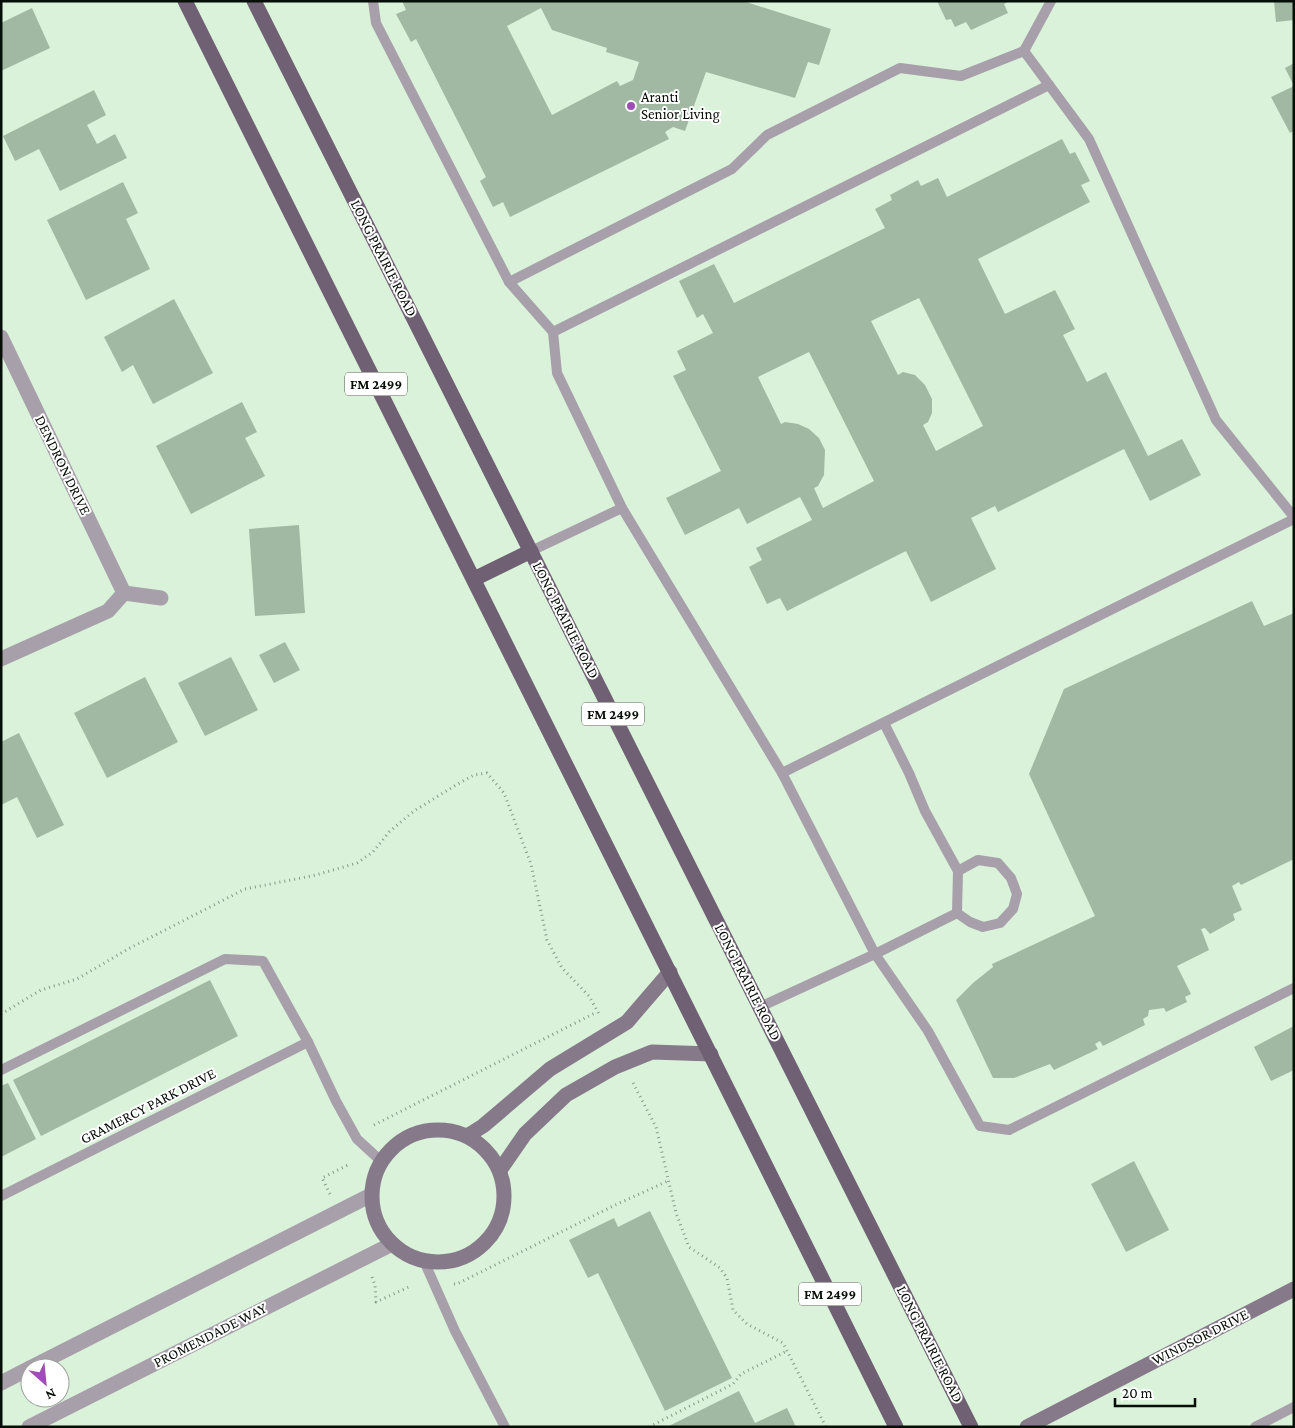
<svg xmlns="http://www.w3.org/2000/svg" width="1295" height="1428" viewBox="0 0 1295 1428" font-family="'Crimson Pro',serif">
  <style>
    .building { fill: #a1b8a2; fill-rule: evenodd }
    .lines { fill: none; stroke-linecap: round; stroke-linejoin: round }
    .path { stroke: #898; stroke-width: 3; stroke-dasharray: 1 4; stroke-linecap: butt }
    .lane { stroke: #a79fa9; stroke-width: 10 }
    .street { stroke: #a79fa9; stroke-width: 15 }
    .secondary { stroke: #867a8a; stroke-width: 15 }
    .primary { stroke: #6f6073; stroke-width: 15 }
    .poi-dot { fill: #a14bb8; stroke: #fff; stroke-width: 2 }
    .labels { text-anchor: middle; stroke-width: 4; stroke-linejoin: round; paint-order: stroke }
    .shield { fill: #fff; stroke: #515651; stroke-width: 1 }
    .shield-label { font-size: 14px; font-weight: bold; fill: #070e07 }
    .poi-label { font-size: 15px; fill: #070e07; stroke: #fff; text-anchor: start }
    .street-label { font-size: 15px; fill: #070e07; stroke: #fff }
  </style>
  <rect width="100%" height="100%" fill="#daf2da"/>
  <g class="building">
    <path d="M402,1h341l88,28 -12,36 -11,-3 -13,36 -89,-26 -21,59 -12,-4 -8,5 4,7 -159,78 -7,-15 -10,5 -13,-26 6,-4 -70,-138 -5,3 -15,-28 10,-4zM541,8l11,22 55,18 -1,4 33,10 -6,18 -13,6 -3,-5 -65,34 -45,-89z"/>
    <path d="M937,1h72l-5,3 4,9 -37,17 -5,-8 -11,5 -4,-8 -5,1z"/>
    <path d="M1274,1h20v19l-18,2z"/>
    <path d="M32,8l18,40 -49,23v-48z"/>
    <path d="M1294,63v68l-4,2 -19,-36 23,-11 -9,-18z"/>
    <path d="M94,90l12,25 -19,10 10,19 18,-10 12,24 -67,33 -21,-42 -24,12 -12,-25z"/>
    <path d="M1062,139l8,15 5,-2 15,29 -9,4 9,17 -112,57 27,55 50,-24 20,39 -12,6 24,47 19,-10 42,84 34,-17 19,36 -51,26 -26,-52 -126,63 -3,-6 -24,12 25,51 -65,33 -25,-51 -119,60 -7,-13 -13,6 -18,-37 13,-7 -6,-12 56,-28 -12,-23 -53,27 -8,-16 -54,27 -19,-37 55,-27 -48,-95 13,-6 -9,-19 36,-18 -10,-19 -6,4 -18,-37 35,-17 20,39 151,-75 -10,-19 17,-9 -2,-5 28,-15 3,6 17,-8 9,19zM919,298l64,128 -47,25 -13,-26 5,-3 4,-9v-14l-7,-14 -10,-10 -12,-3 -5,3 -27,-54zM809,352l65,129 -51,27 -9,-20 4,-2 6,-11 1,-25 -6,-12 -10,-9 -11,-5 -13,-2 -4,2 -23,-47z"/>
    <path d="M123,182l15,31 -12,6 24,50 -64,31 -39,-80z"/>
    <path d="M174,299l39,74 -60,31 -20,-39 -11,7 -18,-35z"/>
    <path d="M242,402l15,30 -12,6 20,38 -74,38 -35,-68z"/>
    <path d="M299,525l6,88 -50,3 -6,-87z"/>
    <path d="M1252,601l12,25 30,-13v246l-53,26 -2,-3 -7,4 10,24 -9,4 2,6 -25,14 -5,-6 -4,1 8,21 -32,16 14,28 -6,3 2,5 -21,10 -2,-4 -15,2 -1,6 -5,3 2,6 -42,21 -3,-5 -5,3 3,5 -44,21 -4,-6 -36,14h-21l-37,-78 17,-17 20,-16 -1,-3 103,-48 -66,-142 35,-85z"/>
    <path d="M285,642l15,28 -26,13 -15,-28z"/>
    <path d="M231,657l27,53 -53,26 -27,-53z"/>
    <path d="M145,677l33,65 -71,36 -33,-65z"/>
    <path d="M19,733l45,92 -27,13 -20,-41 -16,8v-63z"/>
    <path d="M210,980l28,56 -197,100 -28,-56z"/>
    <path d="M1294,1026v44l-23,11 -17,-34z"/>
    <path d="M8,1083l28,56 -35,18v-71z"/>
    <path d="M1134,1161l35,69 -43,22 -35,-68z"/>
    <path d="M650,1211l82,167 -67,33 -67,-138 -10,5 -19,-38 45,-22 4,9z"/>
    <path d="M739,1391l16,32 32,-15 9,19h-129z"/>
  </g>
  <g class="lines">
    <g class="path">
      <path d="M1,1014l40,-24 36,-11 51,-30 117,-60 71,-14 41,-12 16,-11 16,-20 25,-21 42,-26 18,-10 13,-2 17,20 27,71 16,76 15,28 27,28 10,18"/>
      <path d="M633,1083l23,44 20,86 13,34 31,21 7,10 6,32 14,14 36,19 43,84"/>
      <path d="M374,1125l223,-113"/>
      <path d="M330,1194l-8,-16 28,-14"/>
      <path d="M372,1277l3,8 1,17 35,-16"/>
      <path d="M454,1284h3l156,-78 55,-25"/>
      <path d="M649,1427l84,-43 8,-10 46,-23"/>
    </g>
    <g class="lane">
      <path d="M373,1l3,22 133,259 44,50 4,41 65,135 160,265 93,181 53,77 52,95 29,4 285,-142"/>
      <path d="M1051,1l-27,50 65,88 127,281 78,97"/>
      <path d="M509,282l223,-113 35,-34 133,-67 61,8 63,-25"/>
      <path d="M553,332l496,-247"/>
      <path d="M531,551l91,-43"/>
      <path d="M884,723l25,50 16,38 33,60"/>
      <path d="M782,773l512,-254"/>
      <path d="M760,1007l115,-53 82,-41 1,-42 20,-11 20,3 13,15 6,16 -4,15 -13,14 -17,4 -13,-5 -13,-9"/>
      <path d="M1,1070l224,-111 38,2 45,81 28,59 21,38 24,22"/>
      <path d="M1,1196l307,-154"/>
      <path d="M424,1261l31,70 50,96"/>
      <path d="M1255,1427l39,-20"/>
    </g>
    <g class="street">
      <path d="M1,337l123,256"/>
      <path d="M124,593l37,5"/>
      <path d="M1,659l107,-48 16,-18"/>
      <path d="M30,1368l341,-173"/>
      <path d="M1,1383l29,-15"/>
      <path d="M29,1427l363,-183"/>
    </g>
    <g class="secondary">
      <circle cx="438" cy="1196" r="66"/>
      <path d="M467,1136l16,-10 67,-57 77,-47 43,-50"/>
      <path d="M500,1170l25,-36 41,-39 49,-28 37,-15 59,2"/>
      <path d="M1027,1427l267,-138"/>
    </g>
    <g class="primary">
      <path d="M185,1l711,1426"/>
      <path d="M254,1l717,1426"/>
      <path d="M474,579l57,-28"/>
    </g>
  </g>
  <circle class="poi-dot" cx="631" cy="106" r="5"/>
  <g class="labels">
    <g class="shield">
      <rect x="345" y="372.5" width="62" height="23" rx="4"/>
      <rect x="582" y="702.5" width="62" height="23" rx="4"/>
      <rect x="799" y="1282.5" width="62" height="23" rx="4"/>
    </g>
    <g class="shield-label">
      <text x="376" y="389">FM 2499</text>
      <text x="613" y="719">FM 2499</text>
      <text x="830" y="1299">FM 2499</text>
    </g>
    <g class="poi-label">
      <text x="641" y="102">Aranti<tspan x="641" dy="17">Senior Living</tspan></text>
    </g>
    <g class="street-label">
      <text transform="translate(384 258) rotate(63)" y="5">LONG PRAIRIE ROAD</text>
      <text transform="translate(63 465) rotate(64)" y="5">DENDRON DRIVE</text>
      <text transform="translate(566 620) rotate(63)" y="5">LONG PRAIRIE ROAD</text>
      <text transform="translate(748 982) rotate(63)" y="5">LONG PRAIRIE ROAD</text>
      <text transform="translate(148 1106) rotate(-27)" y="5">GRAMERCY PARK DRIVE</text>
      <text transform="translate(210 1335) rotate(-27)" y="5">PROMENDADE WAY</text>
      <text transform="translate(1200 1337) rotate(-27)" y="5">WINDSOR DRIVE</text>
      <text transform="translate(930 1344) rotate(63)" y="5">LONG PRAIRIE ROAD</text>
    </g>
  </g>
  <rect width="1295" height="1428" fill="none" stroke="#070e07" stroke-width="5"/>
  <g transform="translate(45 1383) rotate(153)"><circle r="24" fill="#ffffff" stroke="#9c9f9c"/>
  <path d="M0-4L9 19L0 12L-9 19Z" fill="#a14bb8"/>
  <text y="-8" font-size="14" font-weight="bold" text-anchor="middle" fill="#070e07">N</text>
  </g>
  <path d="M1115 1398v8h80v-8" fill="none" stroke="#070e07" stroke-width="2.5"/>
  <text x="1122" y="1398" font-size="15" fill="#070e07" stroke="#ffffff" stroke-width="4" paint-order="stroke">20 m</text>
</svg>
